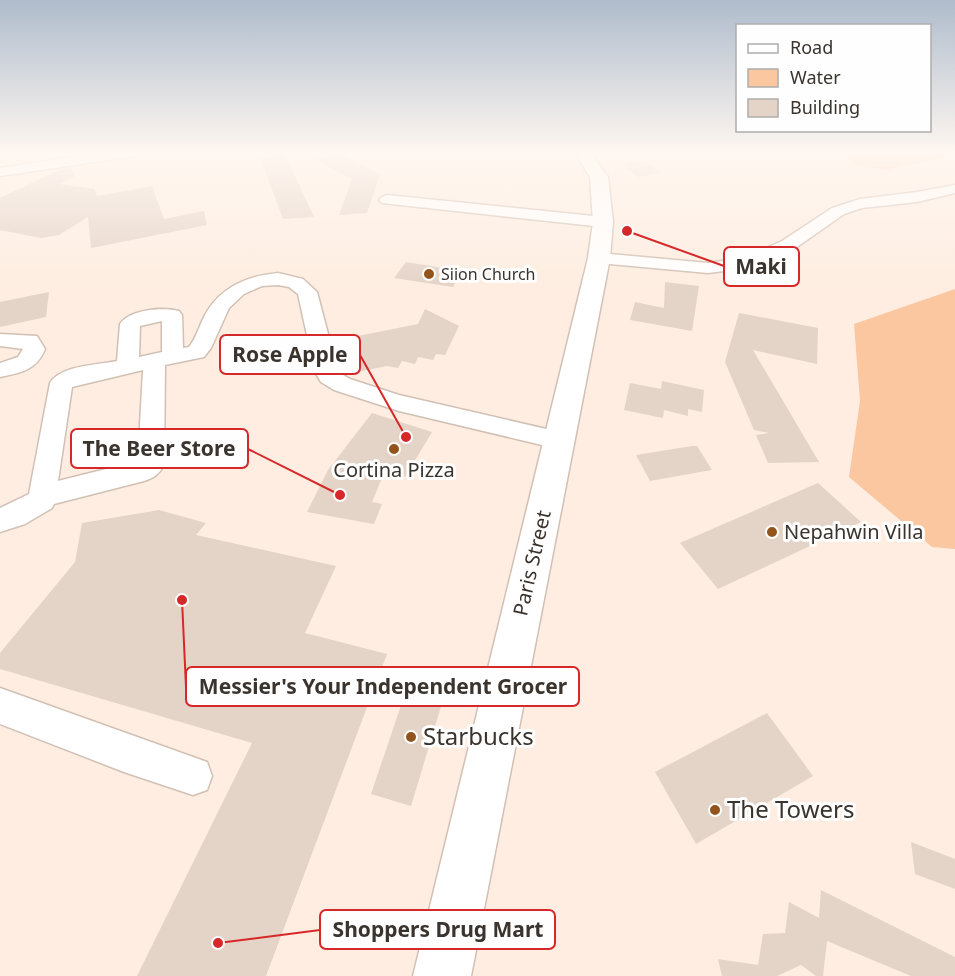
<svg xmlns="http://www.w3.org/2000/svg" width="955" height="976" viewBox="0 0 955 976" font-family="'Noto Sans',sans-serif">
  <style>
    .water { fill: #fac7a1 }
    .building { fill: #e4d3c7 }
    .lines { fill: none; stroke-linecap: round; stroke-linejoin: round }
    .minor-casing { stroke: #d1c0b4; stroke-width: 3 }
    .major-casing { stroke: #d1c0b4; stroke-width: 3 }
    .minor { fill: #fff; fill-rule: evenodd }
    .major { fill: #fff; fill-rule: evenodd }
    .poi-dot { fill: #93541c; stroke: #fdfefd; stroke-width: 2 }
    .labels { text-anchor: middle; stroke-width: 6; stroke-linejoin: round; paint-order: stroke }
    .far-poi-label { font-size: 16px; fill: #3a332e; stroke: #fdfefd; text-anchor: start }
    .poi-label { font-size: 20px; fill: #3a332e; stroke: #fdfefd }
    .street-label { font-size: 20px; fill: #3a332e; stroke: #fdfefd }
    .near-poi-label { font-size: 24px; fill: #3a332e; stroke: #fdfefd; text-anchor: start }
    .leader { fill: none; stroke: #d62828; stroke-width: 2 }
    .callout-dot { fill: #d62828; stroke: #fdfefd; stroke-width: 2 }
    .callout { fill: #fdfefd; stroke: #d62828; stroke-width: 2 }
    .callout-label { font-size: 21px; text-anchor: middle; font-weight: bold; fill: #3a332e }
  </style>
  <rect width="100%" height="100%" fill="#feede0"/>
  <g class="water">
    <path d="M846,152h109v3l-69,15 -30,-4 -11,-10z"/>
    <path d="M955,289v260l-23,-2 -83,-70 11,-76 -6,-77z"/>
  </g>
  <g class="building">
    <path d="M338,153l42,21 -13,39 -28,2 13,-36 -37,-20z"/>
    <path d="M284,154l9,18 21,45 -31,2 -23,-62z"/>
    <path d="M644,161l18,12 -24,4 -17,-13z"/>
    <path d="M71,168l4,8 -16,8 36,5 2,7 55,-10 12,33 40,-8 3,14 -116,23 -3,-31 -29,18 -18,3 -41,-8v-32l61,-29z"/>
    <path d="M406,262l56,9 -9,16 -59,-9z"/>
    <path d="M665,282l34,4 -7,45 -62,-11 5,-18 29,6z"/>
    <path d="M49,292l-3,25 -46,10v-25z"/>
    <path d="M425,309l34,17 -14,29 -9,-1 -3,6 -15,-3 -3,7 -13,-3 -4,7 -11,-2 -30,6 -1,-2h-8l-6,-18 16,-16 60,-12z"/>
    <path d="M739,313l79,15 -1,36 -64,-14 66,112 -51,1 -12,-28 13,-2 -15,-3 -29,-68z"/>
    <path d="M662,381l42,9 -2,22 -14,-3v7l-24,-6 -1,8 -39,-8 6,-27 31,6z"/>
    <path d="M372,413l60,19 -27,45 -20,-6 -13,31 10,2 -8,20 -67,-12 21,-42z"/>
    <path d="M692,446h5l15,24 -62,11 -14,-26z"/>
    <path d="M818,483l43,39 -143,67 -38,-46z"/>
    <path d="M159,510l47,13 -10,12 140,31 -31,67 82,21 -121,322h-129l115,-233 -252,-74v-16l75,-91 7,-39z"/>
    <path d="M413,670l36,10 -38,126 -40,-12z"/>
    <path d="M767,713l46,63 -117,68 -41,-72z"/>
    <path d="M911,842l44,17v30l-40,-15z"/>
    <path d="M821,890l134,67v19h-44l-84,-35 -4,35h-7l-15,-11 -24,11h-55l-4,-17 40,6 5,-31 22,-1 4,-31 30,16z"/>
  </g>
  <g class="lines">
    <defs>
      <g id="minor">
        <path d="M107,152h36l-7,4 -136,20v-8z"/>
        <path d="M955,185v8l-38,9 -55,6 -18,6 -50,35 -46,19 -40,5 -109,-10 -6,-1 -3,-4 3,-4 6,-1 109,10 36,-5 38,-17 50,-33 28,-9 57,-7z"/>
        <path d="M387,195l216,22 8,5 -8,5 -221,-24 -3,-3 3,-3z"/>
        <path d="M278,273l25,6 14,13 21,80 12,7 49,16 169,39 4,6 -4,6 -9,3 -160,-38 -65,-21 -13,-8 -6,-10 -17,-78 -9,-7 -11,-2 -16,1 -18,8 -15,14 -18,40 -7,9 -39,8 -1,100c-5,9 -10,13 -20,16l-90,23 -2,4 -27,16 -25,8v-24l29,-14 21,-111c11,-18 48,-18 67,-22l3,-37c10,-15 43,-17 59,-13l3,4 1,33 6,-1c7,-9 10,-20 15,-30 15,-29 42,-41 74,-44zM162,321v31l-23,5 1,-31zM143,370l-5,91 -80,20 14,-94z"/>
        <path d="M0,334l37,2 8,13c-8,21 -25,24 -45,28v-14l18,-6 5,-8 -23,-3z"/>
        <path d="M0,688l207,74 5,14 -5,14 -14,5 -69,-23 -124,-48z"/>
      </g>
      <path id="major" d="M574,152h16l18,25 5,45 -3,36 -139,718h-58l175,-718 5,-36 -3,-45z"/>
    </defs>
    <use href="#minor" class="minor-casing"/>
    <use href="#major" class="major-casing"/>
    <use href="#minor" class="minor"/>
    <use href="#major" class="major"/>
  </g>
  <linearGradient id="sky" x2="0" y2="1"><stop stop-color="#afbccc"/><stop offset="0.53" stop-color="#fff7f1"/><stop offset="1" stop-color="#fff7f1" stop-opacity="0"/></linearGradient>
  <rect width="955" height="289" fill="url(#sky)"/>
  <g class="poi-dot">
    <circle cx="429" cy="274" r="6"/>
    <circle cx="394" cy="449" r="6"/>
    <circle cx="772" cy="532" r="6"/>
    <circle cx="411" cy="737" r="6"/>
    <circle cx="715" cy="810" r="6"/>
  </g>
  <g class="labels">
    <g class="far-poi-label">
      <text x="441" y="280">Siion Church</text>
    </g>
    <g class="poi-label">
      <text x="394" y="477">Cortina Pizza</text>
      <text x="784" y="539" text-anchor="start">Nepahwin Villa</text>
    </g>
    <g class="street-label">
      <text transform="translate(532 563) rotate(-77)" y="7">Paris Street</text>
    </g>
    <g class="near-poi-label">
      <text x="423" y="745">Starbucks</text>
      <text x="727" y="818">The Towers</text>
    </g>
  </g>
  <path class="leader" d="M627 231L724 266M406 437L360 355M340 495L248 449M182 600L186 687M218 943L320 930"/>
  <g class="callout-dot">
    <circle cx="627" cy="231" r="6"/>
    <circle cx="406" cy="437" r="6"/>
    <circle cx="340" cy="495" r="6"/>
    <circle cx="182" cy="600" r="6"/>
    <circle cx="218" cy="943" r="6"/>
  </g>
  <g class="callout">
    <rect x="724" y="247" width="75" height="39" rx="6"/>
    <rect x="220" y="335" width="140" height="39" rx="6"/>
    <rect x="71" y="429" width="177" height="39" rx="6"/>
    <rect x="186" y="667" width="393" height="39" rx="6"/>
    <rect x="320" y="910" width="235" height="39" rx="6"/>
  </g>
  <g class="callout-label">
    <text x="761" y="274">Maki</text>
    <text x="290" y="362">Rose Apple</text>
    <text x="159" y="456">The Beer Store</text>
    <text x="383" y="694">Messier's Your Independent Grocer</text>
    <text x="438" y="937">Shoppers Drug Mart</text>
  </g>
  <rect x="736" y="24" width="195" height="108" fill="#fdfefd" stroke="#afadaa" stroke-width="1.5"/>
  <rect x="748" y="44" width="30" height="9" fill="#ffffff" stroke="#afadaa" stroke-width="1.5"/>
  <text x="790" y="54" font-size="18" fill="#3a332e">Road</text>
  <rect x="748" y="69" width="30" height="18" fill="#fac7a1" stroke="#afadaa" stroke-width="1.5"/>
  <text x="790" y="84" font-size="18" fill="#3a332e">Water</text>
  <rect x="748" y="99" width="30" height="18" fill="#e4d3c7" stroke="#afadaa" stroke-width="1.5"/>
  <text x="790" y="114" font-size="18" fill="#3a332e">Building</text>
</svg>
